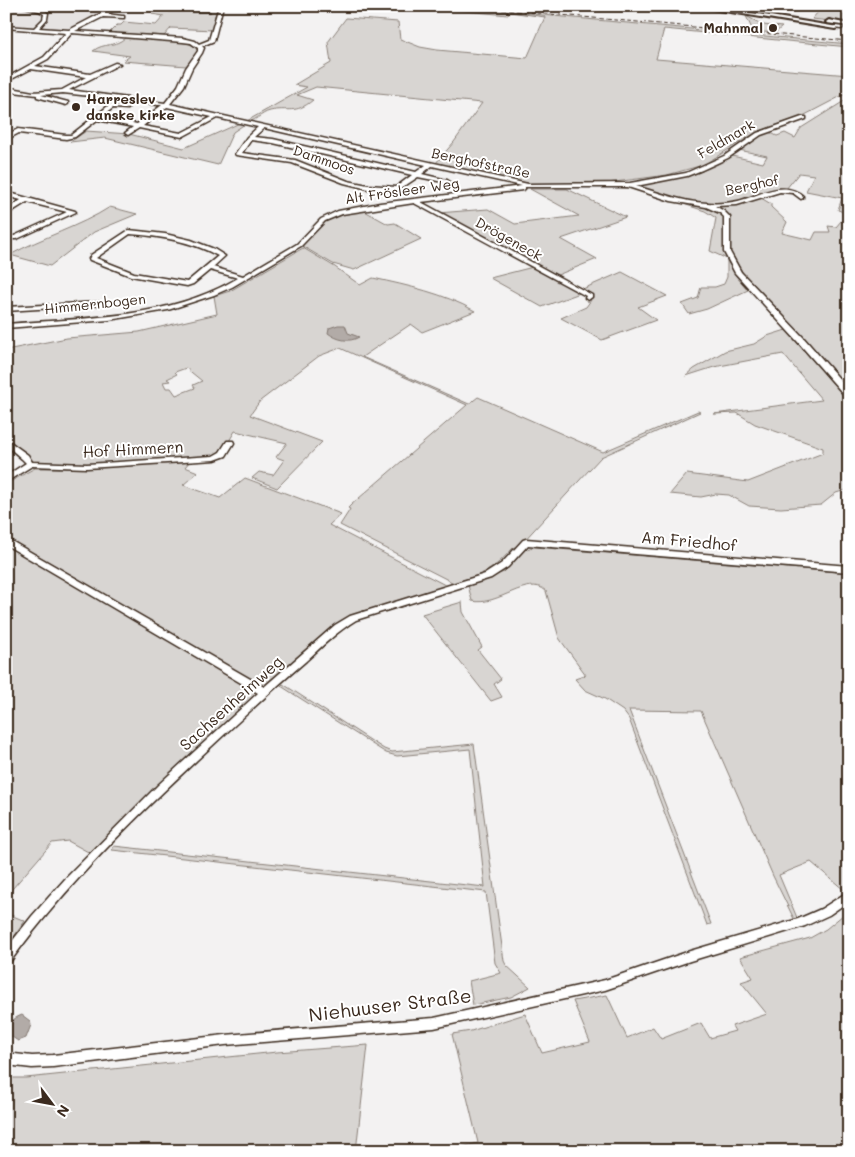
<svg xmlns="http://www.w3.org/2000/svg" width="855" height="1157" viewBox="0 0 855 1157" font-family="Mali,sans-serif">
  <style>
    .built { fill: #e6e3e2 }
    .green { fill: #d8d5d2; stroke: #8a8078; fill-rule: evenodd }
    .water { fill: #b2aba7; stroke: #827770 }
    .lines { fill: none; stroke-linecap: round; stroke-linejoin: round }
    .minor-casing { stroke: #3b2a1e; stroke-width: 3 }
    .major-casing { stroke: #3b2a1e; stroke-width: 4 }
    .minor { fill: #fff; fill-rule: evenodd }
    .major { fill: #fff; fill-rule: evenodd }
    .rail { stroke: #3b2a1e; stroke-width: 1; stroke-dasharray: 4.5 2.5; stroke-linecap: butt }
    .poi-dot { fill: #3b2a1e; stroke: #fff; stroke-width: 2 }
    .labels { text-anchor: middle; stroke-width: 4; stroke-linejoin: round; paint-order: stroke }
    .far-poi-label { font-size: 14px; font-weight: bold; fill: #3b2a1e; stroke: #fff; text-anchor: end }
    .far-street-label { font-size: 14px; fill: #3b2a1e; stroke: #fff }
    .street-label { font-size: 16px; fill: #3b2a1e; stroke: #fff }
    .near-street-label { font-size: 19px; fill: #3b2a1e; stroke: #fff }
  </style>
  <rect width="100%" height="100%" fill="#f3f2f2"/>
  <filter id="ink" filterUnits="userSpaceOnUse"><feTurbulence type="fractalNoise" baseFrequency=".02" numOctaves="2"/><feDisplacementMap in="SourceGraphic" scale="10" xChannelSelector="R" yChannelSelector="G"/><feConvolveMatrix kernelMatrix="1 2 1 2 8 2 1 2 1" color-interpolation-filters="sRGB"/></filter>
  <g filter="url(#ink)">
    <path class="built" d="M6,6h110l-46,24 -64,-4z"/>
    <g class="green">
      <path d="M165,6h7l-4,3 1,3h42l-3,-3 -14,-3h25l-4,10 -2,14 -42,-2 -7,8 -55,-3 8,-8h4l3,-3 32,3 8,-9 -12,-2z"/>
      <path d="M410,6h38l401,38v3l-185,-18 -8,30 193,16v17l-48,25 -44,15 -54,33 -36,10 -60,8 -75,1 -97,-20 19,-22 28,-39 -166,-16 -19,8 16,5c-18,15 -25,7 -43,11 -9,2 -16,12 -25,11l62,-35 -13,-2 37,-22 -3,-21 18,-24 52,4 2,17 20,8 17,3 90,8 18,-41 -35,-5 -2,3z"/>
      <path d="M801,6h48v17l-37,-4 6,-7z"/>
      <path d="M746,16l17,9 19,2 -7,6 -22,-2z"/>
      <path d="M126,37l61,6 7,3 4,5 -12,15 -63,-5 7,-5 -37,-5c11,-9 22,-3 33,-14z"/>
      <path d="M849,98v116l-11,-4 4,-12 -36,-7 8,-16 -15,-2 -13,16 -13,1 -17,5 15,9v3l16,15 -5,11 30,7 4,-8h14l-2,-6 8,1 5,-6 6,1 2,-2v169l-102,-109 -14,-24 -6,4 9,16 12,14 -41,19 -18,5 -7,-10 16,-6 3,-11h14l9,-3 3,-7v-18l-17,-8 6,-33 -11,-7 -68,-22 -22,-2c40,-4 82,-8 117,-31l31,7 4,-7 -28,-6 28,-19 10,5 8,-3 10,5 6,-10z"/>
      <path d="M240,123l5,1 -12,8 -15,33 -113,-27 -35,4 16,-11 43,3 55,14z"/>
      <path d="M530,189h37l59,28 -65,22 36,20 -42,17 -117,-63 50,-4 27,15 64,-8z"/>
      <path d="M110,207l27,7 -43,18 -44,34 -40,-11c32,-18 69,-28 100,-48z"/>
      <path d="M361,209l27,15 7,-1 26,16 -67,31 -21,-6 -31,-18 24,-26z"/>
      <path d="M303,248l32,19 25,18 13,-7c36,8 70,15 102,33l-53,21 -11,-8 -49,33 107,47 9,-7 125,55 95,-41 2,1 -99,45 -79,86 -5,5 -3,-1c-23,25 -28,26 -60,36l-114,-58 9,-14 1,-2 -2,-1 3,-3 116,-100 -127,-57 -21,8 -59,45 -10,14 72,27 -45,46 -25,-10 7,-6 14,3 11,-15 -8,-3 11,-14 -52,-12 -13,22 -8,3 -120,8 -56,-1 -5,-2 -27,-25v-86l61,-12 72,-6 78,-18 -3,-18 16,-5zM186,368l16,13 -9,4 2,3 -19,7 -5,-7h-5l-3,-6 7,-1 -3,-2 10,-5 -2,-2z"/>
      <path d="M533,267l45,24 44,-19 45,24 -29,11 18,13 -54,20 -41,-22 25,-11 5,-7 -11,-7 -38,14 -52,-29z"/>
      <path d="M786,330l63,72v87l-13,4 -15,12 -40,3 -32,-2 -20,-11 -13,-1 -15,3 -31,-3 17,-20 61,8 75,-29v-5l-68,-24 -18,-11 -23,1 108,-14 -39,-46 -69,13 -28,9 8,-7 31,-18 29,-7 13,-8z"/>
      <path d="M190,461l-5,6 13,5 -15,13 37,13 25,-20 96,36 -12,11 118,61 -57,17 -49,18 -77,66 -258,-150v-53l29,-16h55z"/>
      <path d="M8,545l249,148 -167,160 -22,-12 -16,2 -46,53v-350z"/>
      <path d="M534,547l315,26v314l-5,3 -33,-28 -32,13 19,45 -3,1 -22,-45 -72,-165 -72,-1 82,214 -4,1 -78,-206 -6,-8 -18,-12 -20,-9 -10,-11 11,-4 -27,-37 -13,-47c-18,-17 -48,16 -74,10l-4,-16 36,-13 22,-23z"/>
      <path d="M462,602l1,10 19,35 -4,3 23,29 -7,5 8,13 -11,4 -69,-87z"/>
      <path d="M283,684l101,65 8,3 82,-8 30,217 2,4 24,22 -19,10 -38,8 -4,-24 32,-8 -6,-10 -9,-71 -374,-42 2,-4 371,41 -15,-138 -73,7 -11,-3 -105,-67z"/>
      <path d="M849,910v241h-249l-3,-5 -14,5h-138l33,-8 -26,-109 19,-3 54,-17 17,39 48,-11 -17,-41 34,-6 20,43 26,-11 8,12 40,-16 9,15 25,-7 -3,-5 35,-12 -26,-32 12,-4 -13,-21 70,-19 16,-9z"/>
      <path d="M6,913l19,8 -19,27z"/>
      <path d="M368,1045l-12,106h-350v-73h20l251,-26z"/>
    </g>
    <g class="water">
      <path d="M172,6c11,0 31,-2 39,6h-42l-1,-3z"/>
      <path d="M338,325h7l3,8 11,4c-10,6 -22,3 -31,-4l1,-5z"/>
      <path d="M22,1015l8,6 1,4 -5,13 -8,3 -12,-8c1,-10 8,-15 16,-18z"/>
    </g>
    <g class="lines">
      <defs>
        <g id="minor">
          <path d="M21,6c10,0 19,1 27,7l-1,6 -8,9 30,2 46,-24h6l-14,8 15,2h2v2l-21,-1 -28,14 108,7 12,3 4,3 10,-4 10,-34h4l-9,35 -12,5 2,2 -2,5 -10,15 -8,18 -14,18 358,80 102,-1 56,-10 38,-17 33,-23 45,-16h4v2l-45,16 -33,23 -26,12 -15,6 -51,10c24,7 47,16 71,17 10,1 22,0 31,-2 21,-5 46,-22 65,-5v2l-2,1 -8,-6 -13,-1 -43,13 -22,1 9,5 6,6v35l11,20 62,65 46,53v7h-3l-49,-56 -62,-68 -11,-21v-35l-4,-4 -14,-6 -35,-6 -43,-14h-103v2l-2,1 -102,12 171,93v2l-4,3 -3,-2 1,-2 -172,-93 -72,11 -17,7 -24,25 -69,41 -18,8 -46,15 -59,10 -103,8v-4c77,-6 163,-5 232,-46l-28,-8 -17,14 -6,2 -56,-10 -41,-16 -1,-1 2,-4 38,-25 36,4 26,6 23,9 11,7 -12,11 30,9 54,-32 24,-25 17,-8 42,-8 142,-17 -90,-20 -10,8 25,6 6,4v2h-4l-6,-4 -25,-5 -21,14 -29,-2 -24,-6 -52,-20 -56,-8 -1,-1 12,-17 11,-10 -41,-9 -35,19 -43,-9 -11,7 -3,-2 8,-6 -36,-7 -22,17 -9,2 -47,-6 -13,7v-5l12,-6 48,6h5l46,-36 -54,-6 -22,2 27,7v2l-2,1 -29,-8v-2l-31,-4v-4l27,5 29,-2 24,-13 -55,-8 -25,13v-4l38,-21 22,-24 -60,-5v-2l28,2 9,-9 1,-5 -5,-3zM72,33l111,9 8,1 7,5v3l-12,17 -8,18 -13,17 -96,-13 51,-26 -5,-1 -25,11 -55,-8 13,-7zM123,100l35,5h4l-25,19 -36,-7 12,-9 15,1v-2l-12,-2zM167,107l45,10 -31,16 -38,-7zM264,128l162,37 -10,7 -143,-33 -19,-2zM251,140l22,3 139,32 -16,12 -28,-2 -20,-4 -53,-21 -53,-7zM130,234c31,2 61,7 88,22l-31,26 -53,-9 -38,-15z"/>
          <path d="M138,6h16l5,2 -2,1z"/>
          <path d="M835,26l8,1v1l-2,1 -8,-1v-1z"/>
          <rect x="846" y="28" width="3" height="2"/>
          <path d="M6,192l69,19 1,1 -59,27h-11v-4l8,1 53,-24 -40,-10 -21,13v-5l15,-10 -15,-4z"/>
          <path d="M100,302l2,1v2l-96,6v-4z"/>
          <path d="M6,439l22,16 4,7 55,2 126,-8 7,-4 7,-11h6l1,2 -8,13 -11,4 -128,8 -55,-2 -26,16v-6l20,-13 -4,-4 -16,-14z"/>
          <path d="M6,538l258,149 71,-62 15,-9 135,-42 17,-11 21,-23 3,-1 323,27v6l-321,-27 -20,22 -17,11 -135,42c-18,11 -34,26 -50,41 -19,16 -38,33 -57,51 -84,77 -171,157 -239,250l-4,1v-14l26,-33 33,-37 93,-94 100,-92 -252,-148z"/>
          <path d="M849,891v10l-20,14 -24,11 -115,35 -85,29 -171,38 -209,17 -172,22 -21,1 -26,-3v-12l26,3 21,-1 172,-20 209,-17 171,-38 85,-29 108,-32 23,-10z"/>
        </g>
        <g id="major">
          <path d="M694,6h15l129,21 -3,2z"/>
          <path d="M829,20l20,4v2l-22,-3 -1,-1z"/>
        </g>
      </defs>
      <use href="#minor" class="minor-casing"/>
      <use href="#major" class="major-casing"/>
      <use href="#minor" class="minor"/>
      <use href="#major" class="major"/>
      <path class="rail" d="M460,6l389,35"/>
    </g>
  </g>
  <g class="poi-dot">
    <circle cx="773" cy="28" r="5"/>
    <circle cx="76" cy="107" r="5"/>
  </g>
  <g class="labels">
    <g class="far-poi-label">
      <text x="763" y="33">Mahnmal</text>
      <text x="86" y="104" text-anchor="start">Harreslev<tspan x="86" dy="16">danske kirke</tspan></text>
    </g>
    <g class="far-street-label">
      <text transform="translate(726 139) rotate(-30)" y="5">Feldmark</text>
      <text transform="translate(324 160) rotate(19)" y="5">Dammoos</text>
      <text transform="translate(481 163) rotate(12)" y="5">Berghofstraße</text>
      <text transform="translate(752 185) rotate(-12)" y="5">Berghof</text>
      <text transform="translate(402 191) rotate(-8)" y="5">Alt Frösleer Weg</text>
      <text transform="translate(509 239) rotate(29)" y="5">Drögeneck</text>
      <text transform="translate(95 304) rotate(-6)" y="5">Himmernbogen</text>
    </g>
    <g class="street-label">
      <text transform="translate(133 449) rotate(-3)" y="6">Hof Himmern</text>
      <text transform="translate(689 541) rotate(5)" y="6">Am Friedhof</text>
      <text transform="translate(231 703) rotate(-42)" y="6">Sachsenheimweg</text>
    </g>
    <g class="near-street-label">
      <text transform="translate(390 1005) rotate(-7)" y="7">Niehuuser Straße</text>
    </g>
  </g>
  <rect width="855" height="1157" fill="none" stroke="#fff" stroke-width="25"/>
  <rect x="12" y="12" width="830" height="1132" fill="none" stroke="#3b2a1e" stroke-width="2" filter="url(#ink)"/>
  <g transform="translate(52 1104) rotate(122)" stroke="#ffffff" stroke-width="4" paint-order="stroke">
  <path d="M0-4L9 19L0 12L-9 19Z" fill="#3b2a1e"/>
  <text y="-8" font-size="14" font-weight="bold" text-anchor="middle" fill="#3b2a1e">N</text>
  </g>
</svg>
